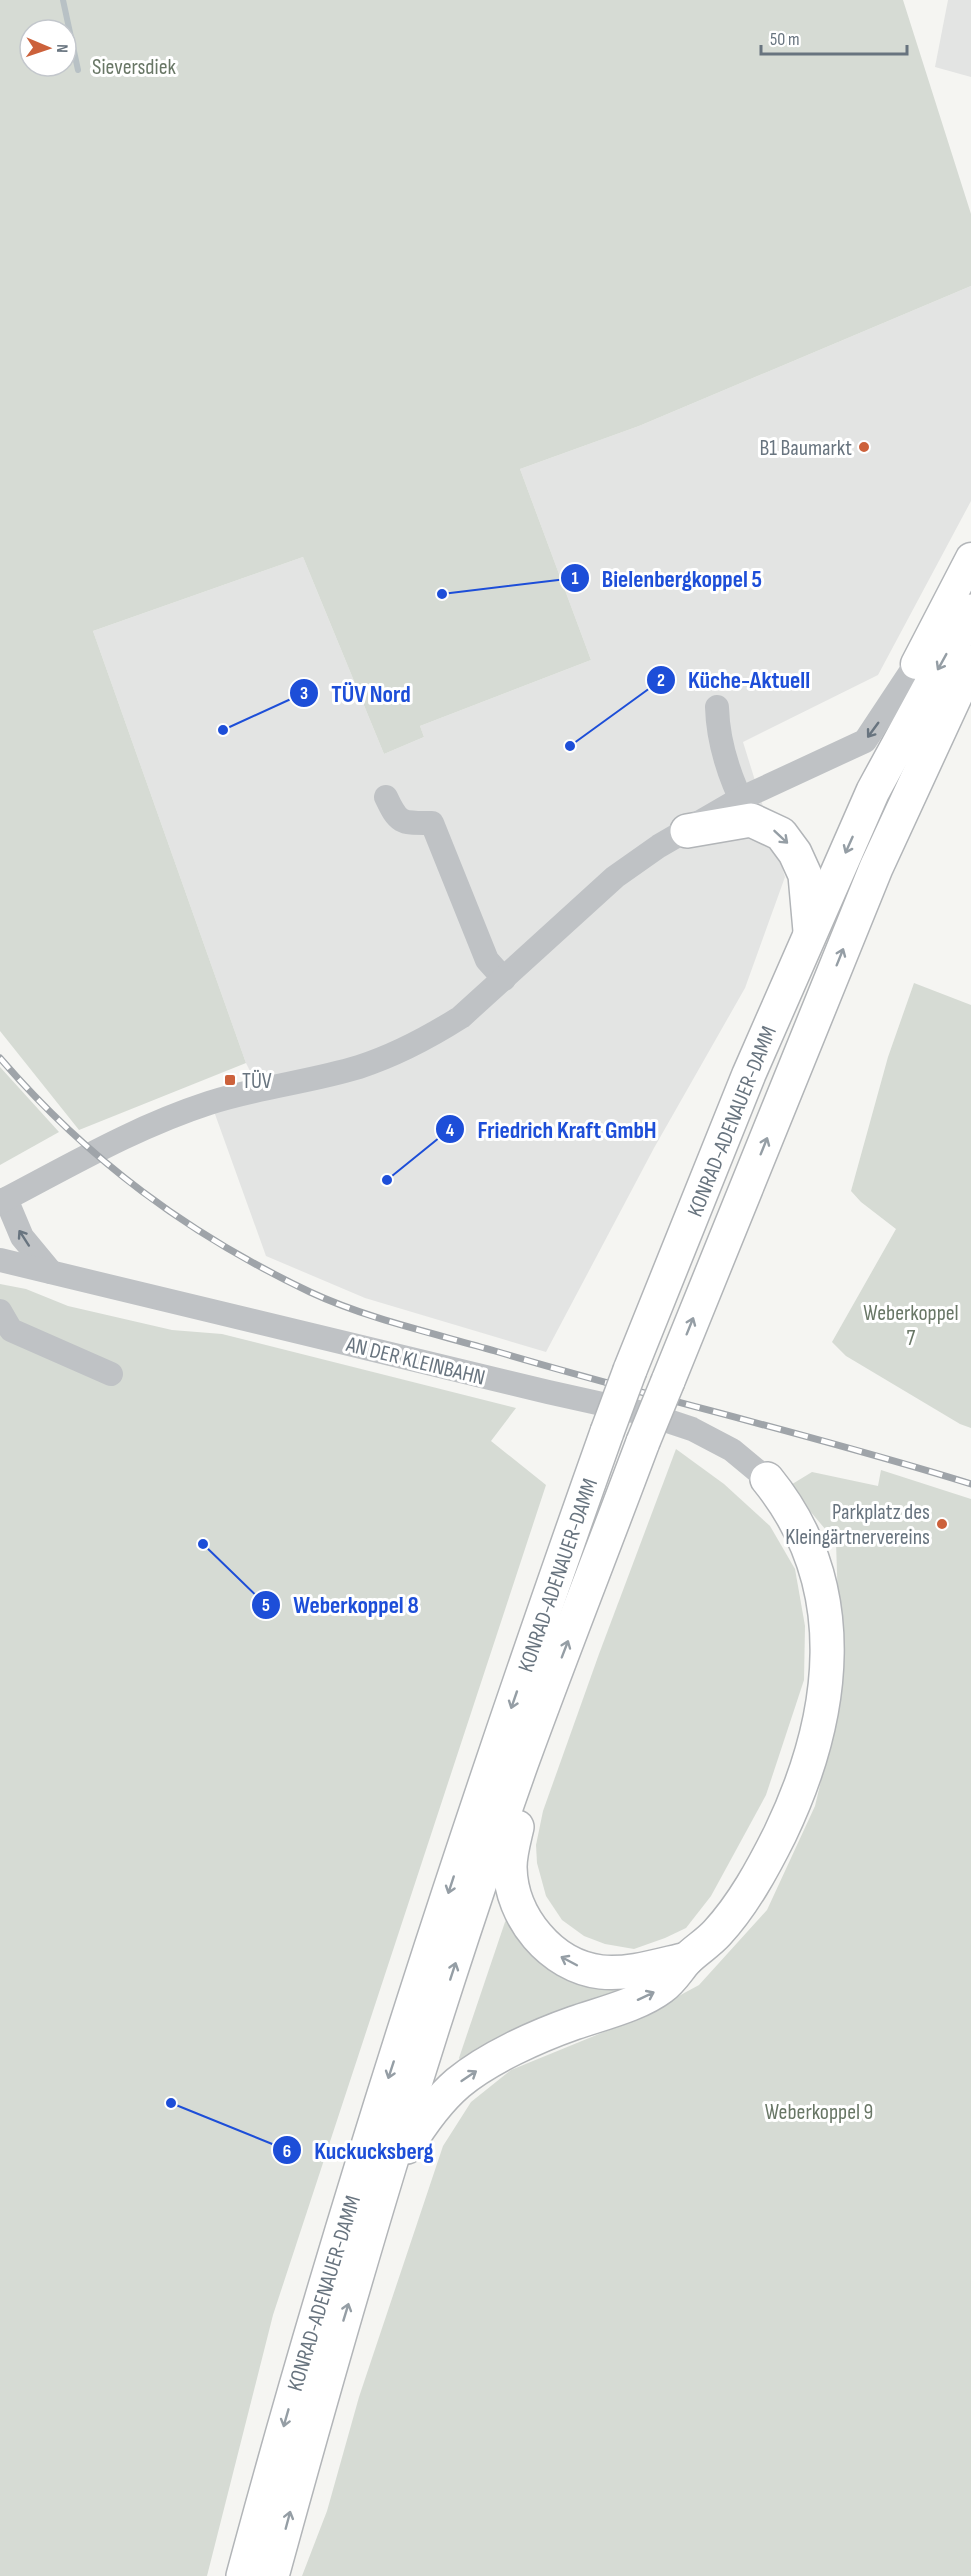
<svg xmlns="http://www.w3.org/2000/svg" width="971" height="2576" viewBox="0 0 971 2576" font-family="'Sofia Sans Condensed',sans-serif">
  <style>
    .built { fill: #e3e4e3 }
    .green { fill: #d6dbd4; fill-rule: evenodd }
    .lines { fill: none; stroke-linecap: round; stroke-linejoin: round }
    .stream { stroke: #b8c1c5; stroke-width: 6 }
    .major-casing { stroke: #b3b6b9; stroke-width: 33 }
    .highway-casing { stroke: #b2b5b8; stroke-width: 36 }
    .minor { stroke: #bfc2c5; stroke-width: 24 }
    .major { stroke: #fff; stroke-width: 30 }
    .highway { stroke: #fff; stroke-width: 33 }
    .rail-casing { stroke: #9fa4a9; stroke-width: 7 }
    .rail { stroke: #fff; stroke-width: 4.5; stroke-dasharray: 14; stroke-linecap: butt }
    .highway-bridge-casing { stroke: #b2b5b8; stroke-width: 36; stroke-linecap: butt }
    .highway-bridge { stroke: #fff; stroke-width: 33 }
    .oneway { stroke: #959ea5 }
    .oneway2 { stroke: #68747f }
    .poi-dot { fill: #cc613b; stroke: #fff; stroke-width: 2 }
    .labels { text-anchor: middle; stroke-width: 6; stroke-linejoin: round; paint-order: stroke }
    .park-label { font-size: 22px; fill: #697766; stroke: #fff }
    .poi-label { font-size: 22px; fill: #68747f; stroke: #fff; text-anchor: end }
    .street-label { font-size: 22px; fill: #68747f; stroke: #fff }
    .leader { fill: none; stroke: #1d4ed8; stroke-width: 2 }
    .callout-dot { fill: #1d4ed8; stroke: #fff; stroke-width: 2 }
    .mark-label { font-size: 18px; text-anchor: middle; font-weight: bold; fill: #fff }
    .callout-label { font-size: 24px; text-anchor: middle; font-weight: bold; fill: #1d4ed8; stroke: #fff; stroke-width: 6; stroke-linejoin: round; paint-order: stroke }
  </style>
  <rect width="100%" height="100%" fill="#f5f5f2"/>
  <g class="built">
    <path d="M948,0h23v77l-36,-10z"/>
    <path d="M971,286v215l-93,174 -135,67 42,135 -40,111 -91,160 -108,204 -181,-54 -99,-42 -55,-153 48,-14 -13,-26 -153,-432 210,-74 81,197 40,-17 -4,-11 171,-66 -71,-191 119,-43z"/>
  </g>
  <g class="green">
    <path d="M0,0h903l68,214v72l-332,140 -119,43 71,191 -171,66 4,11 -40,17 -81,-197 -210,74 153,432 -167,67 -79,-99zM30,30h36v36h-36z"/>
    <path d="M914,983l57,22v423l-11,-4 -114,-68 -14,-14 64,-113 -35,-27 -10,-11 37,-134z"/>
    <path d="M0,1067l59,65 -59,33z"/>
    <path d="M0,1284l26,5 42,17 104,24 50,4 294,74 -25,33 55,44 -273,830 -66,261h-207z"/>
    <path d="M676,1449l48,35 46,42 25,43 10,57 -1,54 -38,115 -55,101 -25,32 -21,10 -31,11 -29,-5 -21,-8 -22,-16 -16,-24 -9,-33 -1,-18 7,-34 56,-157z"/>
    <path d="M881,1470l90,29v1077h-669l25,-65 32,-114 84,-251 28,-44 40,-32 127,-52 61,-33 68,-75 48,-104 26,-109 -5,-155 -47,-56 23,-14 66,14z"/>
    <path d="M509,1917l117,71 -165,74 -2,-4 46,-136z"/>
  </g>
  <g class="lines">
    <path class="stream" d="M63,0l15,70"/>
    <defs>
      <path id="major" d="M916,664l55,-106"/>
      <g id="highway">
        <path d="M687,831l64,-11 30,14 14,19 10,22 5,56"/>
        <path d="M630,1370l119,-296 124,-283 98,-180"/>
        <path d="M668,1381l208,-513 95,-206"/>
        <path d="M517,1827c-3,13 -7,27 -7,40 1,50 41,99 91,105 28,3 59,-7 86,-13"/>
        <path d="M407,2147c14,-23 30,-46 51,-64 30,-25 79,-47 116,-60 29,-10 64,-18 88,-36 10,-7 16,-18 24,-27 10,-10 22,-17 31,-27 26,-28 46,-65 63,-99 56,-117 74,-248 -13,-355"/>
        <path d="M243,2576c104,-387 230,-767 364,-1144"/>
        <path d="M272,2576c75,-274 155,-547 250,-814 39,-107 81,-213 121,-320"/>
      </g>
    </defs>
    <use href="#major" class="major-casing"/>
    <use href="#highway" class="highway-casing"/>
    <g class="minor">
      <path d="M717,707c1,37 13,72 30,105"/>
      <path d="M386,797c13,28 16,26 46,26l55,137 17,19"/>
      <path d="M6,1199l16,38 29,35"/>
      <path d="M0,1202c69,-36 135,-75 209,-99 49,-16 101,-21 150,-36 37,-12 69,-29 102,-50l154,-140 44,-31 81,-47 125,-58 51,-77"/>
      <path d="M0,1260l548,132 99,22 45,15 40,21 35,29"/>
      <path d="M0,1311l11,19 100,44"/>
    </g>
    <use href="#major" class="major"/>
    <use href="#highway" class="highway"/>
    <defs>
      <path id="rail" d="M0,1058c88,102 188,176 310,234 58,27 123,41 185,59 158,47 319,84 476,133"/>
    </defs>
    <use href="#rail" class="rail-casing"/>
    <use href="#rail" class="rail"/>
    <defs>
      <g id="highway-bridge">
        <path d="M607,1432l23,-62"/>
        <path d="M643,1442l25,-61"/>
      </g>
    </defs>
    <use href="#highway-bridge" class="highway-bridge-casing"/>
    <use href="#highway-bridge" class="highway-bridge"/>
  </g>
  <defs><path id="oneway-shaft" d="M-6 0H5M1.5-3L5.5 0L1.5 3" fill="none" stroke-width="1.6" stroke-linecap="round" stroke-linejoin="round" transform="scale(1.5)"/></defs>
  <g class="oneway">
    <use href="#oneway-shaft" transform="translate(942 662) rotate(119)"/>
    <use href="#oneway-shaft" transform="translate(781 837) rotate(43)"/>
    <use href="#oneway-shaft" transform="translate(849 845) rotate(114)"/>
    <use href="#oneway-shaft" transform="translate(840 957) rotate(-68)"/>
    <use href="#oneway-shaft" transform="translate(764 1146) rotate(-68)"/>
    <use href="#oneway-shaft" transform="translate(690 1326) rotate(-68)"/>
    <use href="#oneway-shaft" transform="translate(565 1649) rotate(-69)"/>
    <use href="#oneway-shaft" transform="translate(514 1700) rotate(109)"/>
    <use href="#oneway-shaft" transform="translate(451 1885) rotate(108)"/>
    <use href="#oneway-shaft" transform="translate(569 1961) rotate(-152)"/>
    <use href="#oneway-shaft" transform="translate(453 1971) rotate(-72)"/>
    <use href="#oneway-shaft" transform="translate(646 1996) rotate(-25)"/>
    <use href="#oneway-shaft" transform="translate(391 2070) rotate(108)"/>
    <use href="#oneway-shaft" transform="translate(469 2076) rotate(-34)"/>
    <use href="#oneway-shaft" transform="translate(346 2312) rotate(-73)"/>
    <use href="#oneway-shaft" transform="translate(286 2418) rotate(106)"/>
    <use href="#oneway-shaft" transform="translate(288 2520) rotate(-75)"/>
  </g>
  <g class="oneway2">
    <use href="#oneway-shaft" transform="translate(873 730) rotate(126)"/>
    <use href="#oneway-shaft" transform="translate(24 1238) rotate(-123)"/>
  </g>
  <g class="poi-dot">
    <circle cx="864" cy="447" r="6"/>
    <rect x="224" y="1074" width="12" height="12" rx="3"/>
    <circle cx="942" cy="1524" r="6"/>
  </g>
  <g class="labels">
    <g class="park-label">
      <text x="134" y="74">Sieversdiek</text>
      <text x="911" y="1320">Weberkoppel<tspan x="911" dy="25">7</tspan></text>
      <text x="819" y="2119">Weberkoppel 9</text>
    </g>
    <g class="poi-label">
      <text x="852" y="455">B1 Baumarkt</text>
      <text x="242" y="1088" text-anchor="start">TÜV</text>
      <text x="930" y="1519">Parkplatz des<tspan x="930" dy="25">Kleingärtnervereins</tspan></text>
    </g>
    <g class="street-label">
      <text transform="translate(731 1121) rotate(-68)" y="8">KONRAD-ADENAUER-DAMM</text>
      <text transform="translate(416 1360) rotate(14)" y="8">AN DER KLEINBAHN</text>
      <text transform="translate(557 1575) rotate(-71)" y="8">KONRAD-ADENAUER-DAMM</text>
      <text transform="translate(323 2293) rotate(-73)" y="8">KONRAD-ADENAUER-DAMM</text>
    </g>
  </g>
  <path class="leader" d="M442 594L575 578M570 746L661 680M223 730L304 693M387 1180L450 1129M203 1544L266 1605M171 2103L287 2150"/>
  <g class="callout-dot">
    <circle cx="442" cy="594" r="6"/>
    <circle cx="570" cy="746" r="6"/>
    <circle cx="223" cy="730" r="6"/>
    <circle cx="387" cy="1180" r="6"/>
    <circle cx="203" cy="1544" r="6"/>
    <circle cx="171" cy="2103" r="6"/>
    <circle cx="575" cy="578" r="15"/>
    <circle cx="661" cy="680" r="15"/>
    <circle cx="304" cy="693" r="15"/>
    <circle cx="450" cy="1129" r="15"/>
    <circle cx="266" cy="1605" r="15"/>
    <circle cx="287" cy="2150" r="15"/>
  </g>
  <g class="mark-label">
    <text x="575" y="584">1</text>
    <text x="661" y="686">2</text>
    <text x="304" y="699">3</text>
    <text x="450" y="1136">4</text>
    <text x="266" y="1611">5</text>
    <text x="287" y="2157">6</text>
  </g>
  <g class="callout-label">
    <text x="682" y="587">Bielenbergkoppel 5</text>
    <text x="749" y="688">Küche-Aktuell</text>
    <text x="371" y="702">TÜV Nord</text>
    <text x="567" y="1138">Friedrich Kraft GmbH</text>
    <text x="356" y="1613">Weberkoppel 8</text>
    <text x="374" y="2159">Kuckucksberg</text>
  </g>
  <g transform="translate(48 48) rotate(92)"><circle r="28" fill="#ffffff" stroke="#c3c7cc" stroke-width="1.5"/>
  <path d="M0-4.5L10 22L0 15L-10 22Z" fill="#cc613b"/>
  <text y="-9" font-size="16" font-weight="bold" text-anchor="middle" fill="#68747f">N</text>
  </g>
  <path d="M761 45v9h146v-9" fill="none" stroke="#68747f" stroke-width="3"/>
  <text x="770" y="45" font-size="18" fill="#68747f" stroke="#ffffff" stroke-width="4.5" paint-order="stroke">50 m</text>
</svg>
